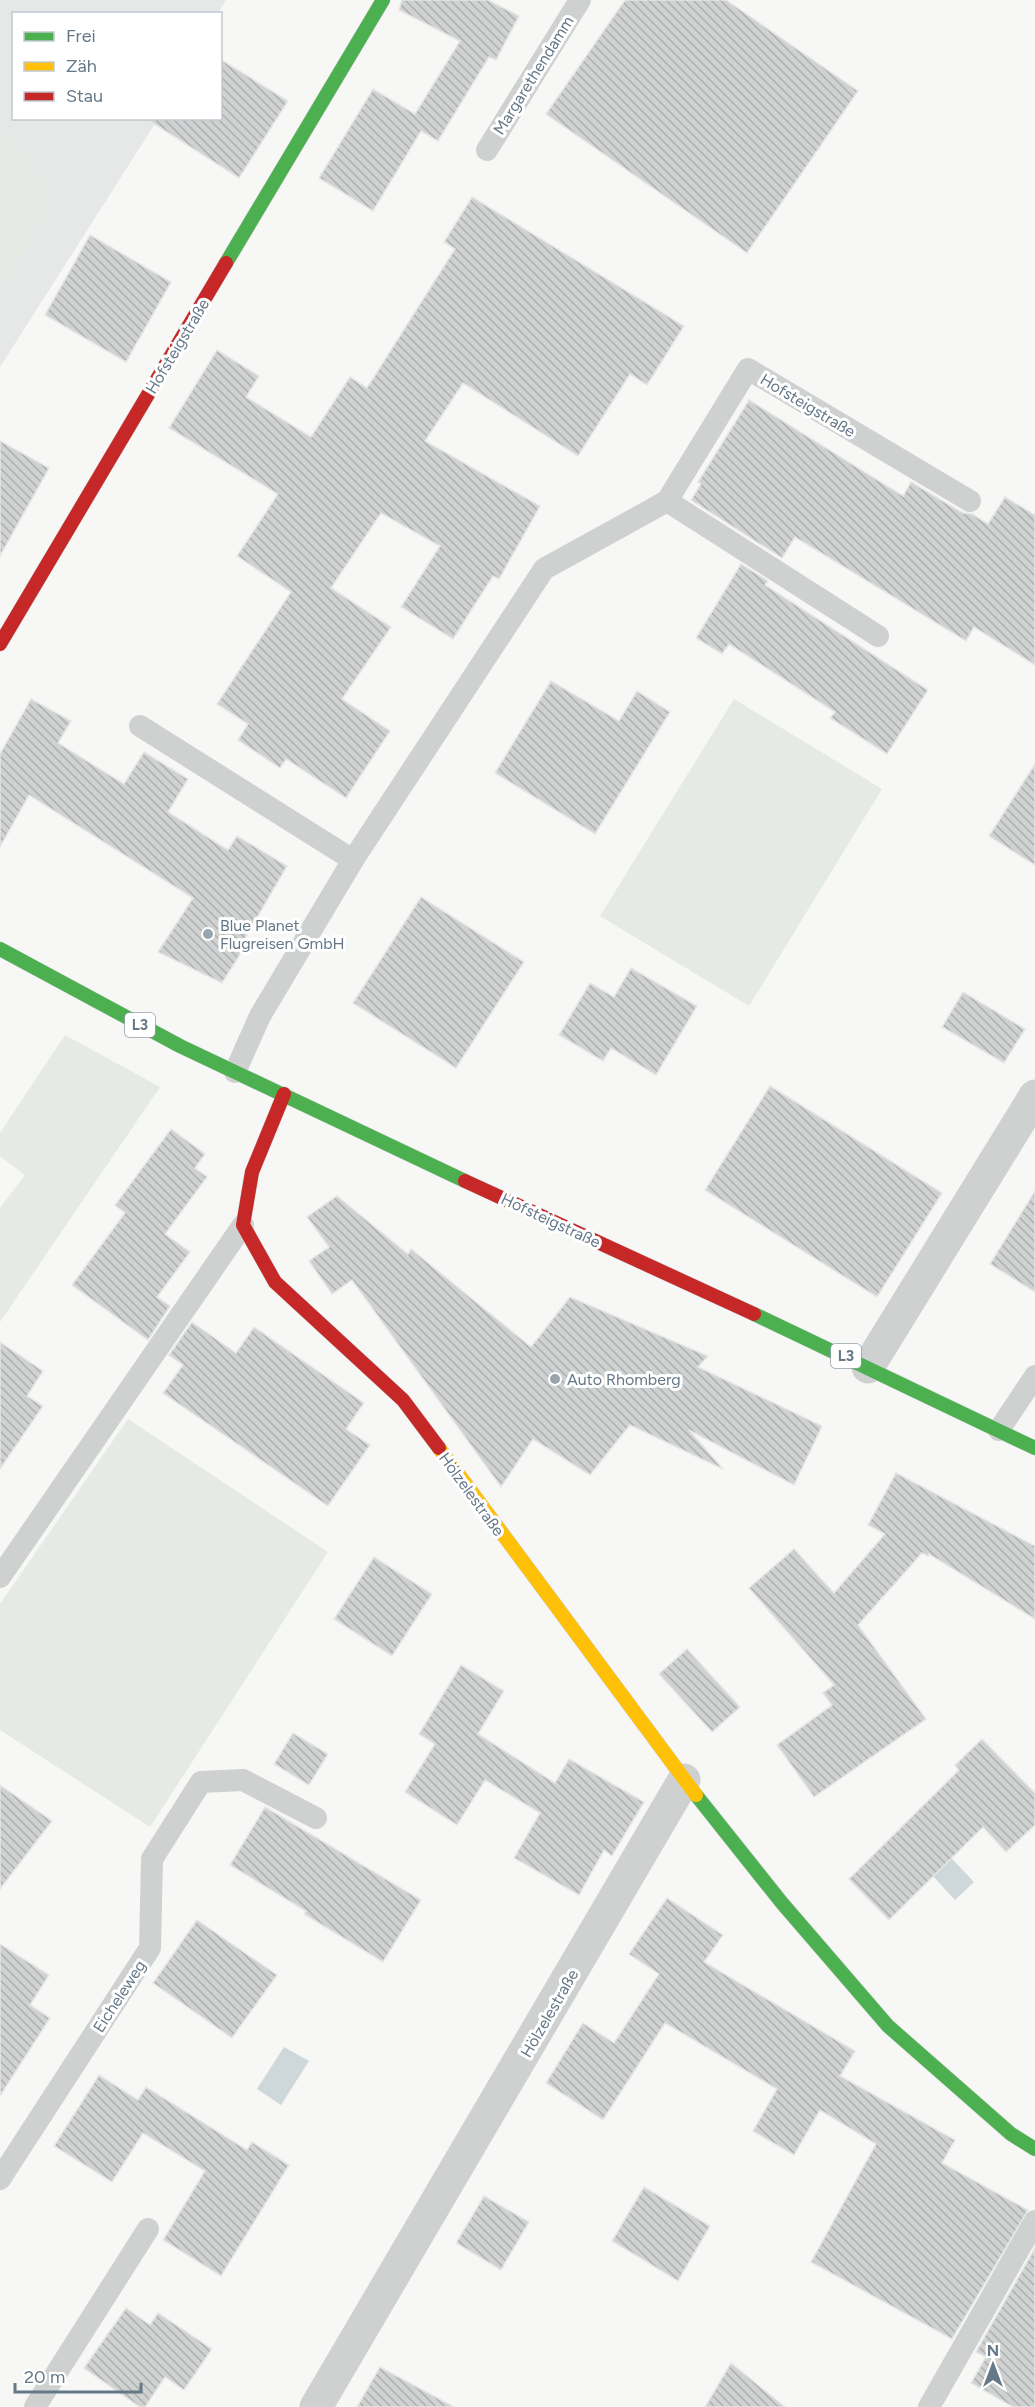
<svg xmlns="http://www.w3.org/2000/svg" width="1035" height="2407" viewBox="0 0 1035 2407" font-family="Figtree,sans-serif">
  <style>
    .built { fill: #e6e7e7 }
    .grass { fill: #e6eae4 }
    .water { fill: #ced7d9 }
    .building { fill: url(#building-back-hatch); stroke: #e6e6e6; stroke-width: 1.5 }
    .lines { fill: none; stroke-linecap: round; stroke-linejoin: round }
    .fast-casing { stroke: #d4d5d6; stroke-width: 15 }
    .slow-casing { stroke: #d4d5d6; stroke-width: 15 }
    .jam-casing { stroke: #d4d5d6; stroke-width: 15 }
    .lane { stroke: #cfd1d1; stroke-width: 22 }
    .street { stroke: #cfd1d1; stroke-width: 33 }
    .fast { stroke: #4caf50; stroke-width: 14 }
    .slow { stroke: #ffc107; stroke-width: 14 }
    .jam { stroke: #c62828; stroke-width: 14 }
    .poi-dot { fill: #98a4ae; stroke: #fff; stroke-width: 2 }
    .labels { text-anchor: middle; stroke-width: 6; stroke-linejoin: round; paint-order: stroke }
    .shield { fill: #fff; stroke: #93a0ac; stroke-width: 1.5 }
    .shield-label { font-size: 15px; font-weight: bold; fill: #657888 }
    .street-label { font-size: 16px; fill: #657888; stroke: #fff }
    .poi-label { font-size: 16px; fill: #657888; stroke: #fff; text-anchor: start }
  </style>
  <defs>
    <pattern id="building-back-hatch" width="6" height="6" patternUnits="userSpaceOnUse" patternTransform="scale(1.5)"><rect width="6" height="6" fill="#d0d2d2"/><path d="M-1 5l2 2M0 0l6 6M5-1l2 2" fill="none" stroke="#acafb0"/></pattern>
  </defs>
  <rect width="100%" height="100%" fill="#f7f7f6"/>
  <path class="built" d="M0,0h226l-8,13 -204,1v104l144,1 -158,248z"/>
  <g class="grass">
    <path d="M0,127l39,46 13,32 -52,85z"/>
    <path d="M734,699l148,90 -133,217 -149,-90z"/>
    <path d="M65,1035l95,52 -160,235v-114l25,-33 -25,-19v-23z"/>
    <path d="M128,1419l200,133 -178,275 -150,-97v-126z"/>
  </g>
  <g class="water">
    <path d="M937,1843l37,39 -19,18 -36,-39z"/>
    <path d="M284,2047l25,14 -28,44 -24,-16z"/>
  </g>
  <g class="building">
    <path d="M402,0h86l31,16 -23,44 -7,-3 -51,84 -17,-10 -48,80 -54,-33 54,-89 42,25 45,-73 -61,-31z"/>
    <path d="M625,0h101l132,91 -111,162 -201,-139z"/>
    <path d="M220,59l68,42 -49,77 -94,-60h75z"/>
    <path d="M472,197l212,129 -37,59 -17,-11 -52,82 -115,-73 -38,58 115,65 -41,73 -6,-3 -40,63 -52,-32 39,-61 -59,-33 -50,75 60,39 -49,72 48,32 -44,67 -60,-39 -6,9 -42,-28 10,-16 -31,-20 74,-112 -54,-36 41,-62 -109,-66 48,-78 42,26 -13,21 65,40 39,-60 17,11 88,-139 -11,-7z"/>
    <path d="M90,235l81,47 -45,80 -81,-47z"/>
    <path d="M749,400l154,96 8,-14 52,31 9,1 16,10 17,-27 30,18v150l-61,-38 -8,14 -171,-104 -13,21 -91,-58 10,-16 -3,-2z"/>
    <path d="M0,441l49,27 -49,88z"/>
    <path d="M741,564l27,17 -3,4 163,105 -41,64 -57,-36 5,-6 -106,-68 -7,10 -26,-16z"/>
    <path d="M551,681l68,40 18,-30 33,21 -75,122 -100,-61z"/>
    <path d="M31,699l40,22 -13,22 66,41 20,-32 44,27 -20,33 60,38 9,-14 50,30 -43,74 4,2 -26,41 -64,-31 35,-54 -164,-103 -29,52v-93z"/>
    <path d="M1035,764v101l-46,-29z"/>
    <path d="M421,897l103,65 -68,106 -103,-65z"/>
    <path d="M631,968l66,38 -41,69 -45,-27 -8,13 -44,-26 31,-52 24,14z"/>
    <path d="M963,992l62,37 -21,34 -62,-36z"/>
    <path d="M770,1086l172,107 -65,104 -172,-107z"/>
    <path d="M171,1129l34,25 -10,14 12,9 -42,57 25,18 -33,45 13,9 -22,34 -76,-55 53,-72 -10,-8z"/>
    <path d="M1035,1191v101l-45,-28z"/>
    <path d="M337,1196l71,58 3,-5 120,98 39,-50 138,59 -10,11 124,59 -28,59 -105,-55 34,39 -93,-44 -40,50 -57,-36 -32,48 -149,-207 -20,14 -23,-33 20,-14 -22,-30z"/>
    <path d="M192,1322l44,31 18,-26 110,76 -18,26 24,16 -42,61 -165,-113 20,-28 -14,-10z"/>
    <path d="M0,1342l43,29 -16,25 16,10 -43,63z"/>
    <path d="M896,1473l139,73v73l-106,-65 -1,2 -6,-3 -64,72 68,94 -112,78 -37,-52 55,-40 -9,-12 11,-8 -85,-97 45,-39 40,44 51,-59 -17,-9z"/>
    <path d="M374,1557l58,37 -40,62 -58,-37z"/>
    <path d="M687,1649l53,58 -28,25 -53,-58z"/>
    <path d="M461,1665l43,26 -26,43 77,49 14,-24 75,43 -32,54 -8,-6 -25,45 -65,-37 26,-45 -55,-33 -28,45 -52,-33 30,-48 -16,-10z"/>
    <path d="M293,1733l35,21 -19,31 -35,-21z"/>
    <path d="M982,1739l53,54v32l-29,27 -23,-25 -94,93 -40,-41 110,-109 -4,-5z"/>
    <path d="M0,1785l52,36 -52,68z"/>
    <path d="M265,1807l156,93 -38,62 -79,-48 2,-3 -76,-46z"/>
    <path d="M667,1898l56,37 -19,27 151,89 -15,25 115,64 -13,23 86,47 -76,129 -141,-77 65,-118 -56,-34 -26,45 -41,-24 24,-42 -112,-66 -62,97 -57,-37 37,-60 31,20 45,-69 -30,-20z"/>
    <path d="M197,1920l80,55 -45,63 -79,-55z"/>
    <path d="M0,1944l49,31 -19,30 20,13 -50,78z"/>
    <path d="M99,2075l39,25 8,-13 101,63 5,-8 37,23 -68,111 -58,-36 42,-69 -62,-38 -31,49 -58,-36z"/>
    <path d="M644,2187l66,39 -32,55 -66,-40z"/>
    <path d="M484,2196l45,26 -28,48 -45,-27z"/>
    <path d="M1035,2248v159h-22l-42,-24 15,-26 -10,-5z"/>
    <path d="M126,2308l24,17 8,-12 54,36 -28,41 -19,-13 -20,30h-5l-56,-39z"/>
    <path d="M731,2363l54,44h-80z"/>
    <path d="M380,2367l74,40h-97z"/>
  </g>
  <g class="lines">
    <defs>
      <g id="fast">
        <path d="M226,263l157,-263"/>
        <path d="M0,949l180,97 285,135"/>
        <path d="M754,1314l281,134"/>
        <path d="M696,1795l86,108 106,123 123,108 24,15"/>
      </g>
      <path id="slow" d="M439,1448l257,347"/>
      <g id="jam">
        <path d="M0,644l226,-381"/>
        <path d="M284,1094l-32,78 -9,53 32,57 128,118 36,48"/>
        <path d="M465,1181l289,133"/>
      </g>
    </defs>
    <use href="#fast" class="fast-casing"/>
    <use href="#slow" class="slow-casing"/>
    <use href="#jam" class="jam-casing"/>
    <g class="lane">
      <path d="M487,150l93,-150"/>
      <path d="M667,501l211,135"/>
      <path d="M140,726l213,134"/>
      <path d="M235,1072l25,-56 93,-156 191,-291 123,-68 81,-132 222,132"/>
      <path d="M999,1430l36,-54"/>
      <path d="M0,1577l243,-352"/>
      <path d="M0,2179l150,-231 2,-89 49,-77 42,-2 73,38"/>
      <path d="M35,2407l113,-178"/>
      <path d="M929,2407l106,-186"/>
    </g>
    <g class="street">
      <path d="M868,1367l167,-271"/>
      <path d="M316,2407l368,-627"/>
    </g>
    <use href="#fast" class="fast"/>
    <use href="#slow" class="slow"/>
    <use href="#jam" class="jam"/>
  </g>
  <g class="poi-dot">
    <circle cx="208" cy="934" r="6"/>
    <circle cx="555" cy="1379" r="6"/>
  </g>
  <g class="labels">
    <g class="shield">
      <rect x="125" y="1013" width="30" height="24" rx="4.5"/>
      <rect x="831" y="1344" width="30" height="24" rx="4.5"/>
    </g>
    <g class="shield-label">
      <text x="140" y="1030">L3</text>
      <text x="846" y="1361">L3</text>
    </g>
    <g class="street-label">
      <text transform="translate(533 75) rotate(-58)" y="6">Margarethendamm</text>
      <text transform="translate(177 346) rotate(-59)" y="6">Hofsteigstraße</text>
      <text transform="translate(808 405) rotate(31)" y="6">Hofsteigstraße</text>
      <text transform="translate(551 1220) rotate(25)" y="6">Hofsteigstraße</text>
      <text transform="translate(472 1494) rotate(54)" y="6">Hölzelestraße</text>
      <text transform="translate(119 1996) rotate(-57)" y="6">Eicheleweg</text>
      <text transform="translate(549 2013) rotate(-60)" y="6">Hölzelestraße</text>
    </g>
    <g class="poi-label">
      <text x="220" y="931">Blue Planet<tspan x="220" dy="18">Flugreisen GmbH</tspan></text>
      <text x="567" y="1385">Auto Rhomberg</text>
    </g>
  </g>
  <rect x="12" y="12" width="210" height="108" fill="#ffffff" stroke="#c1c9cf" stroke-width="1.5"/>
  <rect x="24" y="32" width="30" height="9" fill="#4caf50" stroke="#c1c9cf" stroke-width="1.5"/>
  <text x="66" y="42" font-size="18" fill="#657888">Frei</text>
  <rect x="24" y="62" width="30" height="9" fill="#ffc107" stroke="#c1c9cf" stroke-width="1.5"/>
  <text x="66" y="72" font-size="18" fill="#657888">Zäh</text>
  <rect x="24" y="92" width="30" height="9" fill="#c62828" stroke="#c1c9cf" stroke-width="1.5"/>
  <text x="66" y="102" font-size="18" fill="#657888">Stau</text>
  <g transform="translate(993 2365)" stroke="#ffffff" stroke-width="4.5" paint-order="stroke">
  <path d="M0-4.5L10 22L0 15L-10 22Z" fill="#657888"/>
  <text y="-9" font-size="16" font-weight="bold" text-anchor="middle" fill="#657888">N</text>
  </g>
  <path d="M15 2383v9h126v-9" fill="none" stroke="#657888" stroke-width="3"/>
  <text x="24" y="2383" font-size="18" fill="#657888" stroke="#ffffff" stroke-width="4.5" paint-order="stroke">20 m</text>
</svg>
